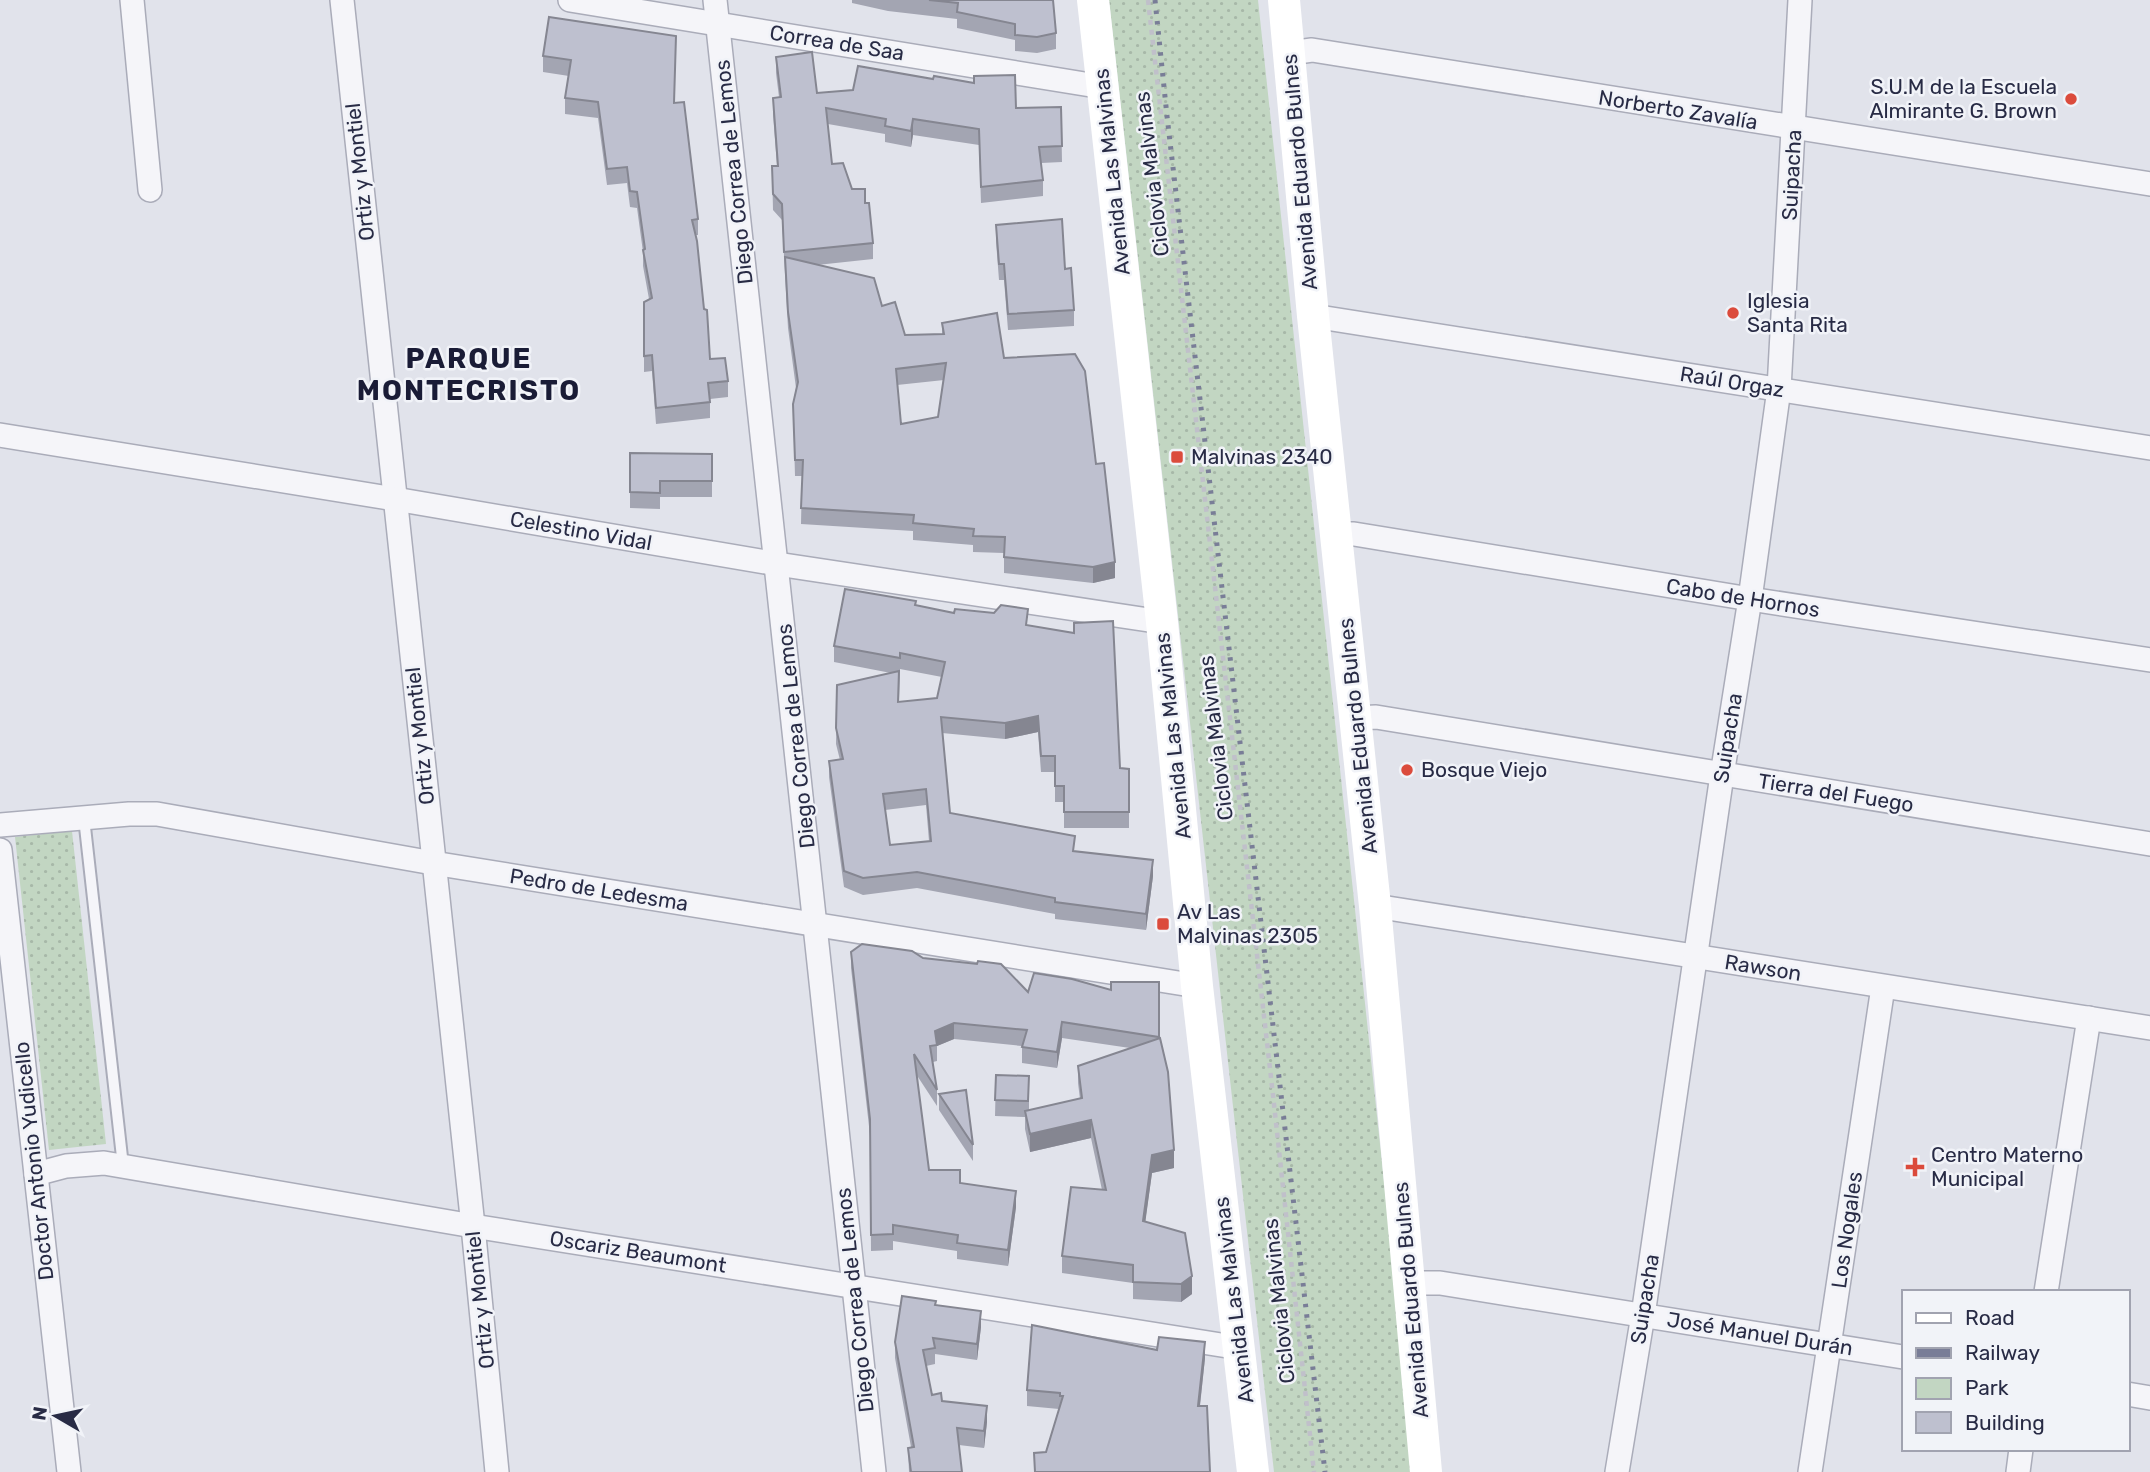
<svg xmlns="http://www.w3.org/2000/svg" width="2150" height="1472" viewBox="0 0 2150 1472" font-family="Rubik,sans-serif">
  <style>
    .green { fill: url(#green-dots) }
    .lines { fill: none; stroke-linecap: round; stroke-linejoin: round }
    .service-casing { stroke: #aaacb9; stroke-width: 14 }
    .minor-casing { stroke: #aaacb9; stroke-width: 26 }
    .path { stroke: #c0c0ca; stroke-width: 4.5; stroke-dasharray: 5 5; stroke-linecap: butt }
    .service { stroke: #f5f5f9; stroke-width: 10 }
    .minor { stroke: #f5f5f9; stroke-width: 23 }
    .secondary { stroke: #fff; stroke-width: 32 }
    .rail { stroke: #797d97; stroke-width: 5; stroke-dasharray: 3.5 7; stroke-linecap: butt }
    .wall { fill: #a3a5b2; fill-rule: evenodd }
    .shaded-wall { fill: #858691 }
    .building { fill: #bec0cf; stroke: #858691; stroke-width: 2; fill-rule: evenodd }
    .poi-dot { fill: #db4b3c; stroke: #f1f3f8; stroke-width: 2.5 }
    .labels { text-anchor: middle; stroke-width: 5; stroke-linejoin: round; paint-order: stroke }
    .street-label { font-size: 21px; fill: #282b45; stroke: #f1f3f8 }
    .poi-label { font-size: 21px; fill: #282b45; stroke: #f1f3f8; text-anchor: start }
    .district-label { font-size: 28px; font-weight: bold; letter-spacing: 2px; fill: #1a1c36; stroke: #f1f3f8 }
  </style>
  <defs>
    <pattern id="green-dots" width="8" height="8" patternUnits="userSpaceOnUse" patternTransform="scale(1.75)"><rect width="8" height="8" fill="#c2d6c2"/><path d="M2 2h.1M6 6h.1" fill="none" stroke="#a7b8a8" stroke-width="1.8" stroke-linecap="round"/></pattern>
  </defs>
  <rect width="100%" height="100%" fill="#e1e3eb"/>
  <g class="green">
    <path d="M1109,0h149l157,1472h-141z"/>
    <path d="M72,831l34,313 -57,6 -34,-313z"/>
  </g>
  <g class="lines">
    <defs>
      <path id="service" d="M84,818l39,348"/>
      <g id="minor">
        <path d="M132,0l18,190"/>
        <path d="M342,0l131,1226 24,246"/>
        <path d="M570,0l533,87"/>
        <path d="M715,0l159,1472"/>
        <path d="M1290,53l22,-3 838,134"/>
        <path d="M1313,316l837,132"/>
        <path d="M0,435l395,64 382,65 385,58"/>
        <path d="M1337,534h17l396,65 400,61"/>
        <path d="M1355,718l21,-1 774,127"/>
        <path d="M0,825l129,-11h28l276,49 764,123"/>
        <path d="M0,850l69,622"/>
        <path d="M1375,906l775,122"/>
        <path d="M36,1174l30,-8 38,-3 369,63 767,122"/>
        <path d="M1409,1283h31l463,74"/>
        <path d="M2046,1292l43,-274"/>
        <path d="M2127,1394l23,4"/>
        <path d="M1617,1472l26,-157 79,-540 28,-176 29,-210 21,-389"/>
        <path d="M1810,1472l73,-485"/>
        <path d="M2018,1472l3,-23"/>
      </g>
    </defs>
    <use href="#service" class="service-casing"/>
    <use href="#minor" class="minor-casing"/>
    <path class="path" d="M1148,0l125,1095 41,377"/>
    <use href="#service" class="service"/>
    <use href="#minor" class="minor"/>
    <g class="secondary">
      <path d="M1093,0l69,622 35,364 56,486"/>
      <path d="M1284,0l29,316 62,590 51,566"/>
    </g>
    <path class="rail" d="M1155,0l12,116 158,1356"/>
  </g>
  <g class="wall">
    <path d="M852,0h201l3,33v16l-19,4 -22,-2v-11l-58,-12v-9l-69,-8 -36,-8z"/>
    <path d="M549,17l125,86 24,116v16h-2l14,124 18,22v16l-18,2v19l-54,6 -4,-53 -8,1v-70l5,-3 -6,-33v-14l-6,-44 -7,-1 -3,-24 -20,2 -9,-67 -33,-4v-16l4,-22 -26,-4v-16z"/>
    <path d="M776,57l41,36 199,15 45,-1 1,55 -21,1 2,17v16l-62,7 -2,-58 -66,-10 -2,12 -26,-5v-8l-57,-10 4,40 33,39 8,40v16l-56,6 65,41 23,29 37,-1v-11l62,35 92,106 19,114 -22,5 -89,-10v-20l-31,-1v-7l-60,-5v-9l-112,-7 1,-48h-7l-2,-72 3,-16 -8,-60 -6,-108 -9,-10 -1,-44h5l-4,-52v-16l6,-1 -3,-24zM944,380l-6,37 -37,7 -4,-39z"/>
    <path d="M996,225l69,44 9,41v16l-66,4 -4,-50h-5l-3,-39z"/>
    <path d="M630,453l82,1v43h-52v12l-30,-1z"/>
    <path d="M916,605l38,8 74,12 92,143 9,1v59h-65v-26h-9v-30h-14l-3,-40 -33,7 -63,-6 8,80 203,63 -7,54 -91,-11v-5l-138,-26 -54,7 -19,-8 -15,-110v-16l11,-1 -4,-16 1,-59 54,-12 -57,-11v-16zM900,669l42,8 -5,21 -38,4zM926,805l3,36 -39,4 -5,-35z"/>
    <path d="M851,952l72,6 105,34 83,-2 48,-8v57l15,129 -22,5 -7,49 47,72 -11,8 -48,-3v-16l-71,-10v-17l40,-66 -11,-52 -61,14 -5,-23v-12l-30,-1 1,-41 33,1v34l51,-11 -2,-16v-17l52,-18 -68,-10 -5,30 -35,-5v-17l-68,-7 -17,7v15l-4,1 4,28v16l-21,-32 13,96 87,37 -8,59 -51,-7v-8l-64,-10v9l-22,1 -1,-116 -19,-167z"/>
    <path d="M939,1094l34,51v16l-34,-51z"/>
    <path d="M936,1305l45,22 -4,33 -42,-6v10l-9,2 6,29 55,27 -3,26 -25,-3 3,27h-53l-1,-24 3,-1 -16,-89v-16z"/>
    <path d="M1157,1350l48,8 -5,48 10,66h-176v-19l12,-1 13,-43 -32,-3v-16z"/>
  </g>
  <g class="shaded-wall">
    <path d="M913,119v16l-2,12v-16z"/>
    <path d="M1115,562v16l-22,5v-16z"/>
    <path d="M1038,716v16l-33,7v-16z"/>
    <path d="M1153,860v16l-7,54v-16z"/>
    <path d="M1062,1022v16l-5,30v-16z"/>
    <path d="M954,1023v16l-17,7 -2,-15z"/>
    <path d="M1091,1120v18l-61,14v-18z"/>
    <path d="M1174,1150v18l-22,5 -9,66v-18l9,-66z"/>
    <path d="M1016,1191v16l-8,59v-16z"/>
    <path d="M1192,1276v18l-11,8v-18z"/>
    <path d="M981,1311v16l-4,33v-16z"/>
    <path d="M1205,1342v16l-7,64v-16z"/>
    <path d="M987,1406v16l-3,26v-17z"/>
  </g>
  <g class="building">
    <path d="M929,0h124l3,33 -19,4 -22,-2v-11l-58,-12 1,-9z"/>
    <path d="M549,17l127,19 -2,67 10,-1 14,117 -6,1 5,21 7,68 3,1 3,49 15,-1 3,23 -20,2 2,19 -54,6 -4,-53 -8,1v-54l8,-4 -9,-48 2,-1 -8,-57 -7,-1 -3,-24 -20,2 -9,-67 -33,-4 6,-38 -28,-4z"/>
    <path d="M812,52l5,41 36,-3 5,-24 75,13 1,-3 40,7v-7l41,-1 1,33 45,-1 1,39 -23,1 4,33 -62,7 -2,-58 -66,-10 -2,12 -26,-5 1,-7 -60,-11 6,56 11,-1 9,26h13v14h4l4,40 -89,9 -2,-48 -9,-10 -1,-28h6l-5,-68 8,-1 -5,-40z"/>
    <path d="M1062,219l3,50 6,-1 3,42 -66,4 -4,-50h-5l-3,-39z"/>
    <path d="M785,257l89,21 8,28 13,-4 10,33 39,-1 -2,-11 55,-10 7,45 71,-4 10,17 11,93 8,-1 11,99 -22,5 -89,-10 1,-20 -32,-1 1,-7 -61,-6 1,-8 -113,-7 2,-48h-8l-2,-56 5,-22 -10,-70zM946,363l-8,54 -37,7 -5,-55z"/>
    <path d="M630,453l82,1v27h-52v12l-30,-1z"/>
    <path d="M845,589l71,12 -1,4 39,8 1,-4 39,4 7,-8 27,4 -2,16 48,8v-10l39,-2 7,147 9,1v43h-65v-26h-9v-30h-14l-3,-40 -33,7 -64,-6 9,96 125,23 -2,15 80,9 -7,54 -91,-12v-4l-138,-26 -54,6 -19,-7 -15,-110 14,-2 -7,-31 1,-43 62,-14 -1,31 39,-4 8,-36 -45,-9v5l-66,-12zM926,789l5,52 -41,4 -7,-51z"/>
    <path d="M862,944l50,7 11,7 54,6 1,-3 23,3 27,28 6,-19 38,6 39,11v-8h48v55l-97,-15 -5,30 -35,-5 5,-17 -73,-7 -19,8 2,14 -7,1 7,44 -23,-36 15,116h31v13l56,8 -8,59 -51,-7 1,-8 -65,-10v9l-22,1 -1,-116 -19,-167z"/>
    <path d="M1160,1038l8,34 6,78 -22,5 -9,66 42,12 7,43 -11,8 -48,-2v-17l-71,-9 9,-69 35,3 -15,-70 -61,14 -5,-23 57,-13 -4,-32z"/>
    <path d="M996,1075l33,1 -1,25 -33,-1z"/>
    <path d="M966,1090l7,55 -34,-51z"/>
    <path d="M902,1296l34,5 -1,4 46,6 -4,33 -44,-6 2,10 -12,2 9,45 9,-2 1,8 45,5 -3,25 -27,-3 5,44h-51l-3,-24 6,-1 -19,-105z"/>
    <path d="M1032,1325l125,25 2,-13 46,5 -7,64h9l3,66h-175l-1,-19 12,-1 17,-56h-3v-3l-33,-3z"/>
  </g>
  <g class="poi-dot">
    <circle cx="2071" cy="99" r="7"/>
    <circle cx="1733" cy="313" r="7"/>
    <rect x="1170" y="450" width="14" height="14" rx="3.5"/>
    <circle cx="1407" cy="770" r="7"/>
    <rect x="1156" y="917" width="14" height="14" rx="3.5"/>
    <path d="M1911.5 1156.5h7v7h7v7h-7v7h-7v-7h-7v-7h7z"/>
  </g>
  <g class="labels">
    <g class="street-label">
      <text transform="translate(837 43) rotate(9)" y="7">Correa de Saa</text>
      <text transform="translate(1678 110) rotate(9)" y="7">Norberto Zavalía</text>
      <text transform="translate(360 172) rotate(-96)" y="7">Ortiz y Montiel</text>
      <text transform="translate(734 172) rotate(-96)" y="7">Diego Correa de Lemos</text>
      <text transform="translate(1112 172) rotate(-96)" y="7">Avenida Las Malvinas</text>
      <text transform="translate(1300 172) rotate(-95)" y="7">Avenida Eduardo Bulnes</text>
      <text transform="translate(1152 174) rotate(-97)" y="7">Ciclovia Malvinas</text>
      <text transform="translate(1792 175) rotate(-87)" y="7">Suipacha</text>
      <text transform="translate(1732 382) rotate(9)" y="7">Raúl Orgaz</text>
      <text transform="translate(581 531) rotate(10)" y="7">Celestino Vidal</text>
      <text transform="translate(1743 598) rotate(9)" y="7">Cabo de Hornos</text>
      <text transform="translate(420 736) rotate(-96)" y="7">Ortiz y Montiel</text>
      <text transform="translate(796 736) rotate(-96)" y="7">Diego Correa de Lemos</text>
      <text transform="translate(1173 736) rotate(-96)" y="7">Avenida Las Malvinas</text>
      <text transform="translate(1358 736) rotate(-96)" y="7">Avenida Eduardo Bulnes</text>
      <text transform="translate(1216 738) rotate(-97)" y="7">Ciclovia Malvinas</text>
      <text transform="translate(1728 738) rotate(-81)" y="7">Suipacha</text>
      <text transform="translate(1836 793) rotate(9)" y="7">Tierra del Fuego</text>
      <text transform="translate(599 890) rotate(9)" y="7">Pedro de Ledesma</text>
      <text transform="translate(1763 968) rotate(9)" y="7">Rawson</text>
      <text transform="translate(34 1161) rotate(-96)" y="7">Doctor Antonio Yudicello</text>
      <text transform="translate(1847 1230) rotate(-82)" y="7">Los Nogales</text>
      <text transform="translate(638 1252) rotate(9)" y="7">Oscariz Beaumont</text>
      <text transform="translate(1645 1299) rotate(-81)" y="7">Suipacha</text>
      <text transform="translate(480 1300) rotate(-96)" y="7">Ortiz y Montiel</text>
      <text transform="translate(855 1300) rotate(-96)" y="7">Diego Correa de Lemos</text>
      <text transform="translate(1234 1300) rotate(-97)" y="7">Avenida Las Malvinas</text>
      <text transform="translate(1411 1300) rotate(-95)" y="7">Avenida Eduardo Bulnes</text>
      <text transform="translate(1279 1301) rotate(-96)" y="7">Ciclovia Malvinas</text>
      <text transform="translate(1760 1334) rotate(9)" y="7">José Manuel Durán</text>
    </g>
    <g class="poi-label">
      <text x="2057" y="94" text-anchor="end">S.U.M de la Escuela<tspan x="2057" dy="24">Almirante G. Brown</tspan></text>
      <text x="1747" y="308">Iglesia<tspan x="1747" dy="24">Santa Rita</tspan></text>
      <text x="1191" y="464">Malvinas 2340</text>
      <text x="1421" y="777">Bosque Viejo</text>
      <text x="1177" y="919">Av Las<tspan x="1177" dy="24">Malvinas 2305</tspan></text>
      <text x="1931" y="1162">Centro Materno<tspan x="1931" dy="24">Municipal</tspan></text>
    </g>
    <g class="district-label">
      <text x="469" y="368">PARQUE<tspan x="469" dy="32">MONTECRISTO</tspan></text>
    </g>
  </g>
  <rect x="1902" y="1290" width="228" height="161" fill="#f1f3f8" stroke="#a1a3b0" stroke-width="2"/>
  <rect x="1916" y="1313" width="35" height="10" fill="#ffffff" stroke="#a1a3b0" stroke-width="2"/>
  <text x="1965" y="1325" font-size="21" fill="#282b45">Road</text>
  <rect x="1916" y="1348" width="35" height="10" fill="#797d97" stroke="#a1a3b0" stroke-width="2"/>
  <text x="1965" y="1360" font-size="21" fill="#282b45">Railway</text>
  <rect x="1916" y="1378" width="35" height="21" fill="#c2d6c2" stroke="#a1a3b0" stroke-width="2"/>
  <text x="1965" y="1395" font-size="21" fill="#282b45">Park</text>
  <rect x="1916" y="1412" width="35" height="21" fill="#bec0cf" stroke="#a1a3b0" stroke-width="2"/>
  <text x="1965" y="1430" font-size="21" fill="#282b45">Building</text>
  <g transform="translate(56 1416) rotate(279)" stroke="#f1f3f8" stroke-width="5" paint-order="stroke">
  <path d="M0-5L12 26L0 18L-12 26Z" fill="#282b45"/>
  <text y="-10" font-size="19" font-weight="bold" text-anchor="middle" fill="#282b45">N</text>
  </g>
</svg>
